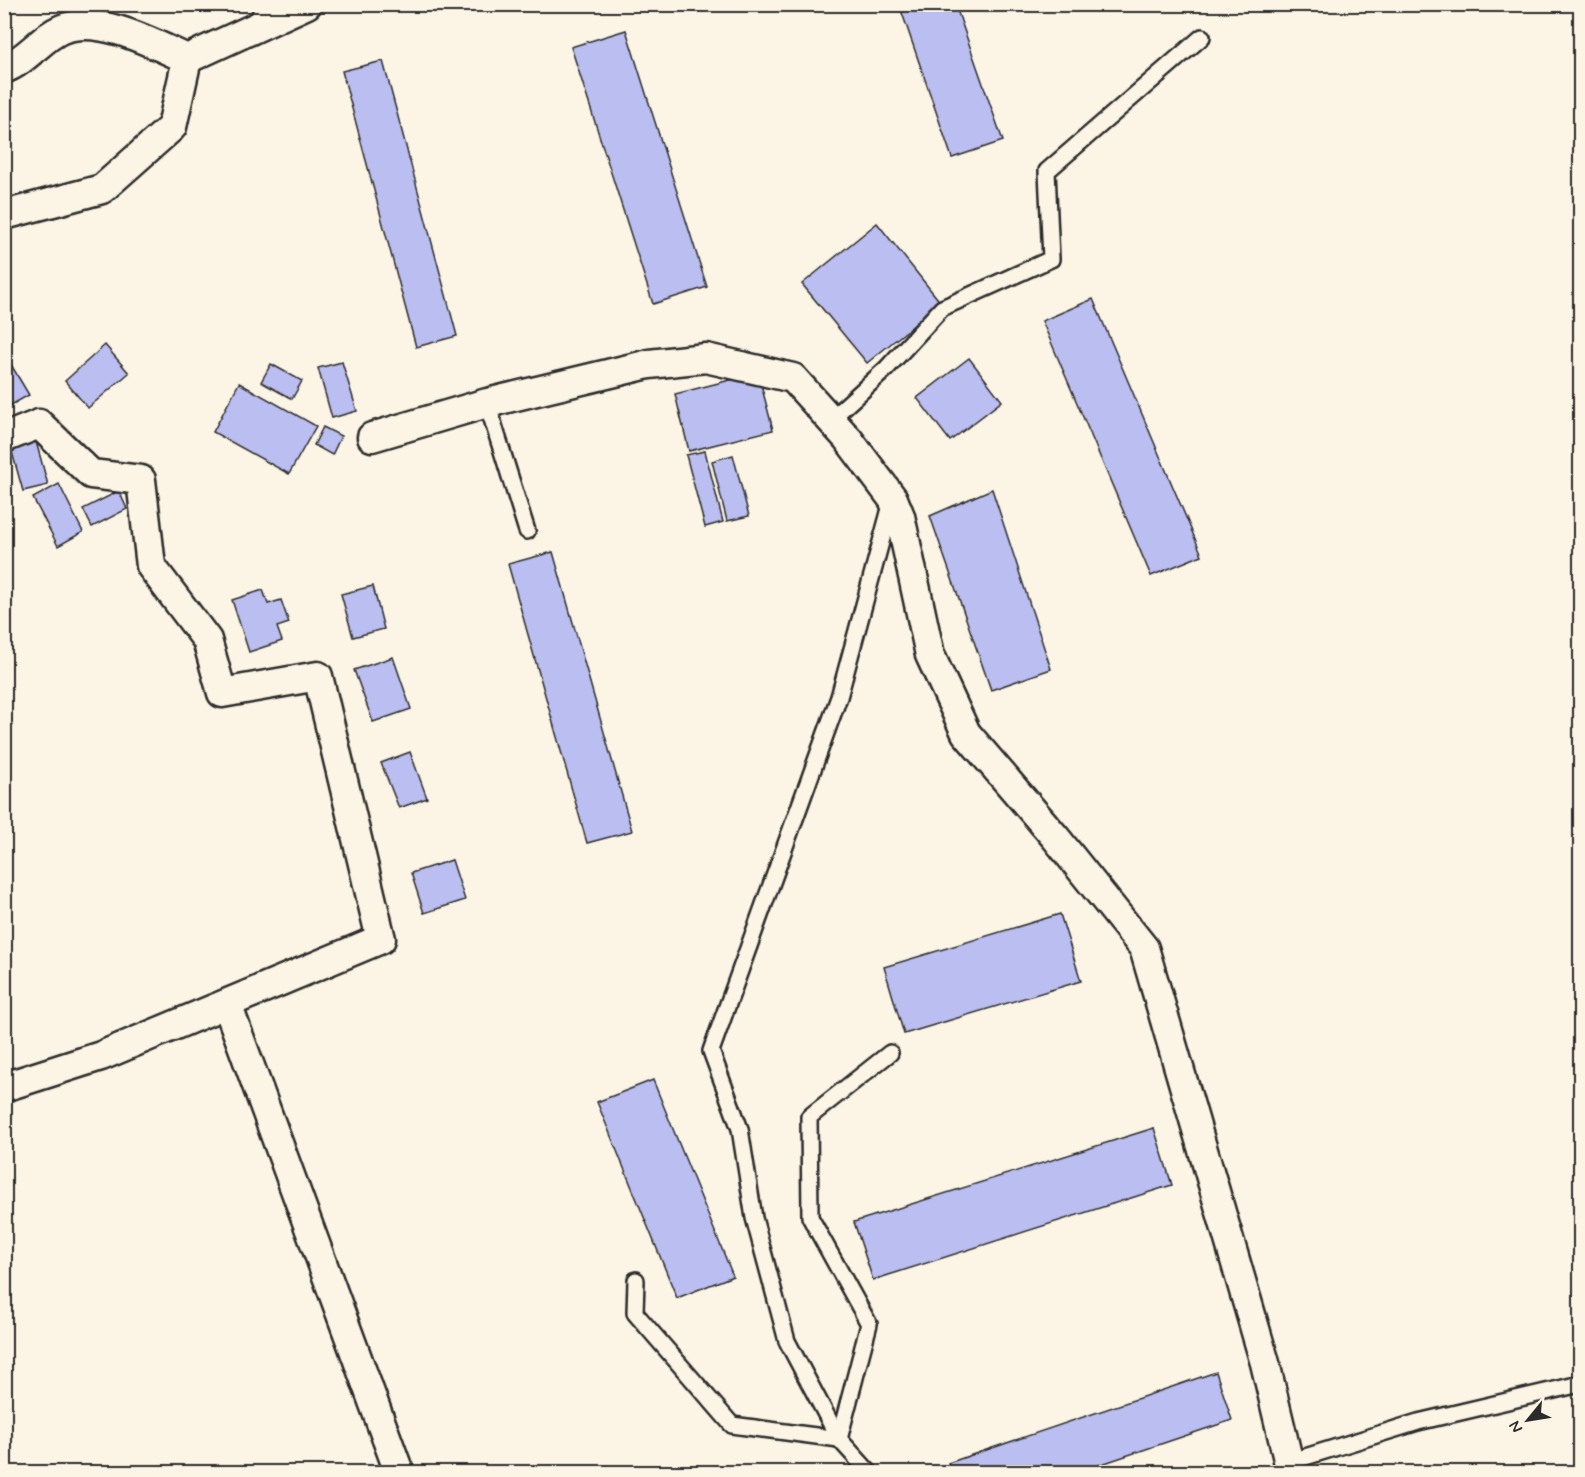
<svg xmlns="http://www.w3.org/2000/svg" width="1585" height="1477" viewBox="0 0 1585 1477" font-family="Mynerve,sans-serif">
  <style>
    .building { fill: #babef0; stroke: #2b2b2b; stroke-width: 1.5 }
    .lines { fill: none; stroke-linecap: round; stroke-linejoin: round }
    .lane-casing { stroke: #2b2b2b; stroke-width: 20 }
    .street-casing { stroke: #2b2b2b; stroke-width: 33 }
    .lane { stroke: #fcf5e5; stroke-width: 15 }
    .street { stroke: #fcf5e5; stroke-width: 28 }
  </style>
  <rect width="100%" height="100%" fill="#fcf5e5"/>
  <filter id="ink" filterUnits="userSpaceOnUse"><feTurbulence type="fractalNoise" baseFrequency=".0167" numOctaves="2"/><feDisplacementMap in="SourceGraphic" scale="12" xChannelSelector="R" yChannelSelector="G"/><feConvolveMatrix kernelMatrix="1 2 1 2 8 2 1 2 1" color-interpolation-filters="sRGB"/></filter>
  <g filter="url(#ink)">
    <g class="building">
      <path d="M899,4h56l48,137 -51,17z"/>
      <path d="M626,30l81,257 -54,17 -82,-257z"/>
      <path d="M383,61l74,275 -41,11 -74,-276z"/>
      <path d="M877,223l64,80 -74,60 -65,-79z"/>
      <path d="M1093,299l109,256 -51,21 -109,-255z"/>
      <path d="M105,345l24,28 -41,35 -23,-27z"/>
      <path d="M969,358l33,43 -52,40 -33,-43z"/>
      <path d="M342,362l15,49 -25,7 -14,-50z"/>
      <path d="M10,363l19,32 -25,14v-43z"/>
      <path d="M271,364l31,17 -10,18 -31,-17z"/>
      <path d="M758,373l15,57 -84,21 -14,-57z"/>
      <path d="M239,383l77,43 -27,48 -76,-42z"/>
      <path d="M323,427l18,9 -9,19 -18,-10z"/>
      <path d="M35,438l13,47 -25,6 -13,-46z"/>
      <path d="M705,451l18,71 -18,5 -19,-72z"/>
      <path d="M733,455l16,61 -22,5 -15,-60z"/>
      <path d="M59,484l24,48 -25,14 -25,-48z"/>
      <path d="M992,489l59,180 -60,21 -61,-174z"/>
      <path d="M119,491l8,18 -35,18 -9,-18z"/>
      <path d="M553,552l79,279 -45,12 -79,-279z"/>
      <path d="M373,586l11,43 -31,8 -12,-43z"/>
      <path d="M263,590l5,14 13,-4 8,23 -12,4 5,14 -33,11 -17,-52z"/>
      <path d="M393,657l18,52 -38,13 -19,-52z"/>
      <path d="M410,752l17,46 -28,10 -18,-45z"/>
      <path d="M452,860l13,40 -41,13 -13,-40z"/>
      <path d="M1060,914l21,67 -177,53 -20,-67z"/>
      <path d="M653,1080l80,196 -56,22 -80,-196z"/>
      <path d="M1154,1128l18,57 -299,95 -19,-58z"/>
      <path d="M1216,1372l16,48 -154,52h-127l-3,-9z"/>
    </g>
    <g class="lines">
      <defs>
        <g id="lane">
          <path d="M86,25l4,-21"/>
          <path d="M255,28l9,-24"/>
          <path d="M487,403l40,128"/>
          <path d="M831,419l55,-50 56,-61 109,-49 -4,-88 155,-134"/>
          <path d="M636,1280l-1,33 97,112 107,14 30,-115 -59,-107 -1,-100 81,-64"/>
          <path d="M1289,1462l129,-40 162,-38"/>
          <path d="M869,1472l-30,-33 -52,-98 -33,-123 -14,-89 -29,-78 128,-354 52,-192"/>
        </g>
        <g id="street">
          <path d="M4,69c23,-9 38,-32 58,-40 37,-15 92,15 125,30l120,-55"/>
          <path d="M4,215l98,-26 70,-62 15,-68"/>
          <path d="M372,437l115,-34 162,-39 57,-6 87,20 55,61 45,60 7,17 30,139 36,78 90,105 88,110 121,415 26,109"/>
          <path d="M4,438l35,-14 52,50 50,6 10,86 56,74 15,53 96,-17 63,263 -280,117 -97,31"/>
          <path d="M227,1004l172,468"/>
        </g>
      </defs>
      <use href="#lane" class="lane-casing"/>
      <use href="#street" class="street-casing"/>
      <use href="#lane" class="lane"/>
      <use href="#street" class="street"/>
    </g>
  </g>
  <rect width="1585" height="1477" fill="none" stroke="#fcf5e5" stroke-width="24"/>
  <rect x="12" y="12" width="1561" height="1453" fill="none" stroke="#2b2b2b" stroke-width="2" filter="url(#ink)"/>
  <g transform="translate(1528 1420) rotate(240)" stroke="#fcf5e5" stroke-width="4.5" paint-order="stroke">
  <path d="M0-4.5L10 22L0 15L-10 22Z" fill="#2b2b2b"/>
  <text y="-9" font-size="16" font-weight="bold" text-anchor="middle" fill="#2b2b2b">N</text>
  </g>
</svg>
